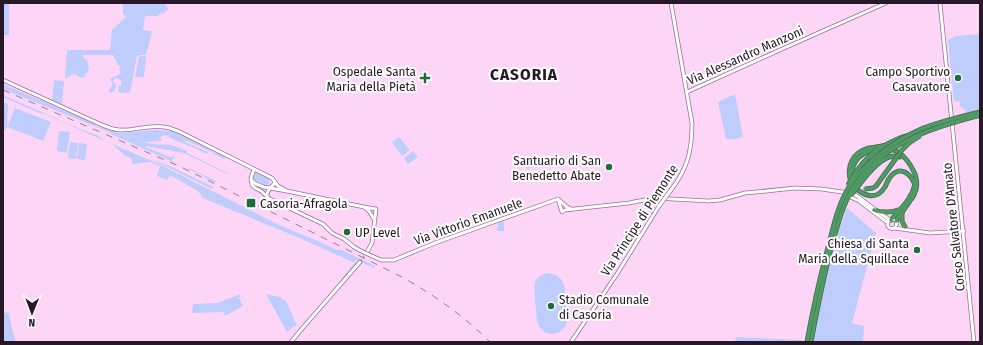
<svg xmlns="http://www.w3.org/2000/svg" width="983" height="345" viewBox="0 0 983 345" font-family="'Fira Sans Condensed',sans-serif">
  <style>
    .green { fill: #becdfc }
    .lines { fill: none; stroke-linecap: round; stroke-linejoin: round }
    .secondary-tunnel { stroke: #d2b0cd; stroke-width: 3; stroke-dasharray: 3 1.5; stroke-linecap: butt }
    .secondary-casing { stroke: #996e93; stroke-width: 4.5 }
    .highway-casing { stroke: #416c4e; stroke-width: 5 }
    .secondary { stroke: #fff; stroke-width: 3 }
    .highway { stroke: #4f9a64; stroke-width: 3.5 }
    .rail { stroke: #9a7d96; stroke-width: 1; stroke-dasharray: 7 7; stroke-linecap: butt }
    .secondary-bridge-casing { stroke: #996e93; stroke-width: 4.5; stroke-linecap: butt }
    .highway-bridge-casing { stroke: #416c4e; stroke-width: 5; stroke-linecap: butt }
    .secondary-bridge { stroke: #fff; stroke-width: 3 }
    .highway-bridge { stroke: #4f9a64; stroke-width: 3.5 }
    .poi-dot { fill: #1f6b3a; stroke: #fff; stroke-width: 1.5 }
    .labels { text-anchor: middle; stroke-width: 4; stroke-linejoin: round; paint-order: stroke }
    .street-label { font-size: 13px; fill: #281726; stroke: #fff }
    .poi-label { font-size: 13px; fill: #281726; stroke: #fff; text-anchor: end }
    .district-label { font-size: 17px; font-weight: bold; letter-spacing: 1px; fill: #281726; stroke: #fff }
  </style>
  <rect width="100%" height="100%" fill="#fdd6f7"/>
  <g class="green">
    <rect x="3" y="3" width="6" height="32"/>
    <path d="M123,3h44l-2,2 4,4 -7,5 -1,-1 -4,3h-12l-2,14 9,2 -6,23h-6l-3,1 -7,36 -5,1 -7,-1 1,-6 2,-1v-4l-2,-2 -4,-1 -2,3 3,4 -1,5 -4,3 -3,-1 5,-8 -3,-5 1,-1 9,-4 1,-1 -2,-3 1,-3 -3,-4 -4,-8h-31l2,3 3,2 2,10 -4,5 1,2 -5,1 -5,-3 -3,-1 -8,5 2,-29h43l2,-20 15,-14 -4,-1z"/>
    <path d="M980,34v75l-13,4 -1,-2 -6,-5v-5l-6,1 -6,-62 8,-4z"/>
    <path d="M141,56h5l-2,21h-9l4,-20z"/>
    <path d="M54,80l10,1 -2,23 -10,-4z"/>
    <path d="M5,85l88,38 3,3 6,2 17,5 37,-3 14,1 5,1 38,19 -1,1 2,1 1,-1 11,5 -2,2c-10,-5 -32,-19 -42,-18l26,11 -1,2c-6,-2 -11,-6 -17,-8 -8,-3 -17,-6 -24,-11l-5,1v2h-5l5,1 1,2 -18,1 9,2 18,1 16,6v2l40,20v1l-43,-21 -38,-7v1l24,10h3l1,-2h1l-3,6 17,8v-1l27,13 -1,2 -20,-11 -84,-38v-1l-12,-5 -96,-39v-3z"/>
    <path d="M735,94l8,43 -9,2h-8l-8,-37z"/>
    <path d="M3,95l79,35 15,5 8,6 -58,-26 -10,-3 -34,-15z"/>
    <path d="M3,102l5,2 -1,23 -2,4 -2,-2z"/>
    <path d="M15,108l36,14 -8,19 -36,-14z"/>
    <path d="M59,131l11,1 -3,21 -10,-2z"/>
    <path d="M399,137l11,13 -8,6 -10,-14z"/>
    <path d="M70,142l8,1 -2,16 -8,-1z"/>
    <path d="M79,143l8,1 -2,16 -8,-1z"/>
    <path d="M112,144l47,20 118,60 43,18 17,8h5l33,16 -1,2 -18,-8 -3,2 -49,-22 -101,-42 -5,-7 -28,-16 -3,5 -10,-4 3,-10 -10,-4 -17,2 -2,-6 -7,-3z"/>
    <path d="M413,151l5,6 -10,7 -4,-6z"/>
    <path d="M528,157l5,10 -6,2 -4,-9z"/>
    <path d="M149,158l25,10 39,19 -1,2z"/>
    <path d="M255,172l14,7 1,2 -1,3 -3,1c-6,-1 -12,-3 -13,-10z"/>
    <path d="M847,208l29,25 -24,90 12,3 -1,16h-50l10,-53 17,-65h1z"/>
    <path d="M504,221v10h-7l1,-8z"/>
    <path d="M356,261l2,1 -32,36 1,-1z"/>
    <path d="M548,273c19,2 17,18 18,32 0,5 2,11 1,16 -1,10 -14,16 -22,11 -4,-2 -6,-6 -8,-10 0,-7 -4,-35 -2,-40 2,-5 8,-8 13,-9z"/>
    <path d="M241,294l-2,4 4,8 -18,10 -2,-4 -31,1 1,-9 24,-1z"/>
    <path d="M266,294l13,3 7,4 11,25 -4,1 -6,5z"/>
    <path d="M3,312l6,1 3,16 4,13h-13z"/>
    <path d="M736,337l65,3 2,2h-68z"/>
  </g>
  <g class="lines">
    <path class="secondary-tunnel" d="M360,262l7,-10"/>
    <defs>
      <g id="secondary">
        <path d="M940,3l34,339"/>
        <path d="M3,80l99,45c6,2 12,5 18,5 15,1 30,-6 44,-3 7,1 12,3 18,6l90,45 6,8 9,5"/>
        <path d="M687,92l95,-43 104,-46"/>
        <path d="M254,169l-3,9 1,7 3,3 6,3 9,8 53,25 9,9 12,6 10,8 7,4"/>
        <path d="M251,180l5,4 8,3 23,4 77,16 12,2 -4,34 -5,9"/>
        <path d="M671,190c17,-22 21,-40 21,-67l-21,-120"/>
        <path d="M848,196l11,5 29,22"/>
        <path d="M267,197c-1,-6 4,-10 8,-14"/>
        <path d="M558,199l4,13 3,-2 64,-7 25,-5 55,3 11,-1 25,-7 11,-1 39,-4 26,1 28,4 8,3 20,15 13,9"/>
        <path d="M559,200l8,7 4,2"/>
        <path d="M364,207l5,4 5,8"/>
        <circle cx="892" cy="224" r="4.5"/>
        <path d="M894,228l36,5 34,-2"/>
        <path d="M372,256l9,4h13l41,-17 123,-44"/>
        <path d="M291,342l9,-11 60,-69"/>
        <path d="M571,342l46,-68 42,-68"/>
      </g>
      <g id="highway">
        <path d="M889,157l5,-1 6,1"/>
        <path d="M853,178c-6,-24 27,-36 45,-26 8,5 13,13 17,22 2,7 3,13 -1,21l-18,26"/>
        <path d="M851,183c-5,-17 1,-30 18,-35 5,-1 11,-1 16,-3 7,-3 13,-7 21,-9"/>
        <path d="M855,188c10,8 21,13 30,-1 2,-4 3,-8 6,-11 10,-11 20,-2 24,9"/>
        <path d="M874,210c9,3 16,3 24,0"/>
        <path d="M902,213v8l3,6"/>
        <path d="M891,220c9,-11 21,-21 24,-36"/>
      </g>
    </defs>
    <use href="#secondary" class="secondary-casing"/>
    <use href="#highway" class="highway-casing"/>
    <use href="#secondary" class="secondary"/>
    <use href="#highway" class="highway"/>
    <path class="rail" d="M3,90l178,77 221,110c32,18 62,39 88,65"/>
    <defs>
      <g id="secondary-bridge">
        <path d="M659,206l12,-16"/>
        <path d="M361,251l11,5"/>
      </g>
      <g id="highway-bridge">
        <path d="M848,185c7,-13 17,-27 30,-36"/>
        <path d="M865,189l8,-1 3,-2 26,-36 7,-7 11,-7"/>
        <path d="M851,195c11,-13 22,-31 38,-38"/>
        <path d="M807,342c6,-33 13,-66 22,-98 5,-20 9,-39 20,-57 14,-23 45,-46 70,-57 19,-8 41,-13 61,-18"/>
        <path d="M811,342c6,-33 13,-66 21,-98 6,-20 12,-45 25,-62 12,-17 33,-33 51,-42 23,-12 48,-18 72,-25"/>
      </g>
    </defs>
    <use href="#secondary-bridge" class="secondary-bridge-casing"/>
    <use href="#highway-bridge" class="highway-bridge-casing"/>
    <use href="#secondary-bridge" class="secondary-bridge"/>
    <use href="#highway-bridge" class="highway-bridge"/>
  </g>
  <g class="poi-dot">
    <path d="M423 72h4v4h4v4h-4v4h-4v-4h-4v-4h4z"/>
    <circle cx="958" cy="78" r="4"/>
    <circle cx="609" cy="167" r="4"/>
    <rect x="246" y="198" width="10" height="10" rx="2"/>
    <circle cx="347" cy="232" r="4"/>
    <circle cx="917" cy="250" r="4"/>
    <circle cx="551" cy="306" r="4"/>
  </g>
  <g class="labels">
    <g class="street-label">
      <text transform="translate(745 55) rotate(-24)" y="5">Via Alessandro Manzoni</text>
      <text transform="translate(639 220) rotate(-57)" y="5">Via Principe di Piemonte</text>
      <text transform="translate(468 221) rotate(-20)" y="5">Via Vittorio Emanuele</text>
      <text transform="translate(953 227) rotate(-96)" y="5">Corso Salvatore D'Amato</text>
    </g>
    <g class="poi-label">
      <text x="416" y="76">Ospedale Santa<tspan x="416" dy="15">Maria della Pietà</tspan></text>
      <text x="950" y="76">Campo Sportivo<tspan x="950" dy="15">Casavatore</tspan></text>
      <text x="601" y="165">Santuario di San<tspan x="601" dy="15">Benedetto Abate</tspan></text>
      <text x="260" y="208" text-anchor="start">Casoria-Afragola</text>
      <text x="355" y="237" text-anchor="start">UP Level</text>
      <text x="909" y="248">Chiesa di Santa<tspan x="909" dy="15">Maria della Squillace</tspan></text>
      <text x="559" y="304" text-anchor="start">Stadio Comunale<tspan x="559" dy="15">di Casoria</tspan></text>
    </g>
    <g class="district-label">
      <text x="524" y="80">CASORIA</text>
    </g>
  </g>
  <rect width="983" height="345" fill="none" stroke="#281726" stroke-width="8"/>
  <g transform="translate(32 313) rotate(181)" stroke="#ffffff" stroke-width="3" paint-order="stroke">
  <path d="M0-3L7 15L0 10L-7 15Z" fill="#281726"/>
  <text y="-6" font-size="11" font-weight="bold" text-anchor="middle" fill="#281726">N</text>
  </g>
</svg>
